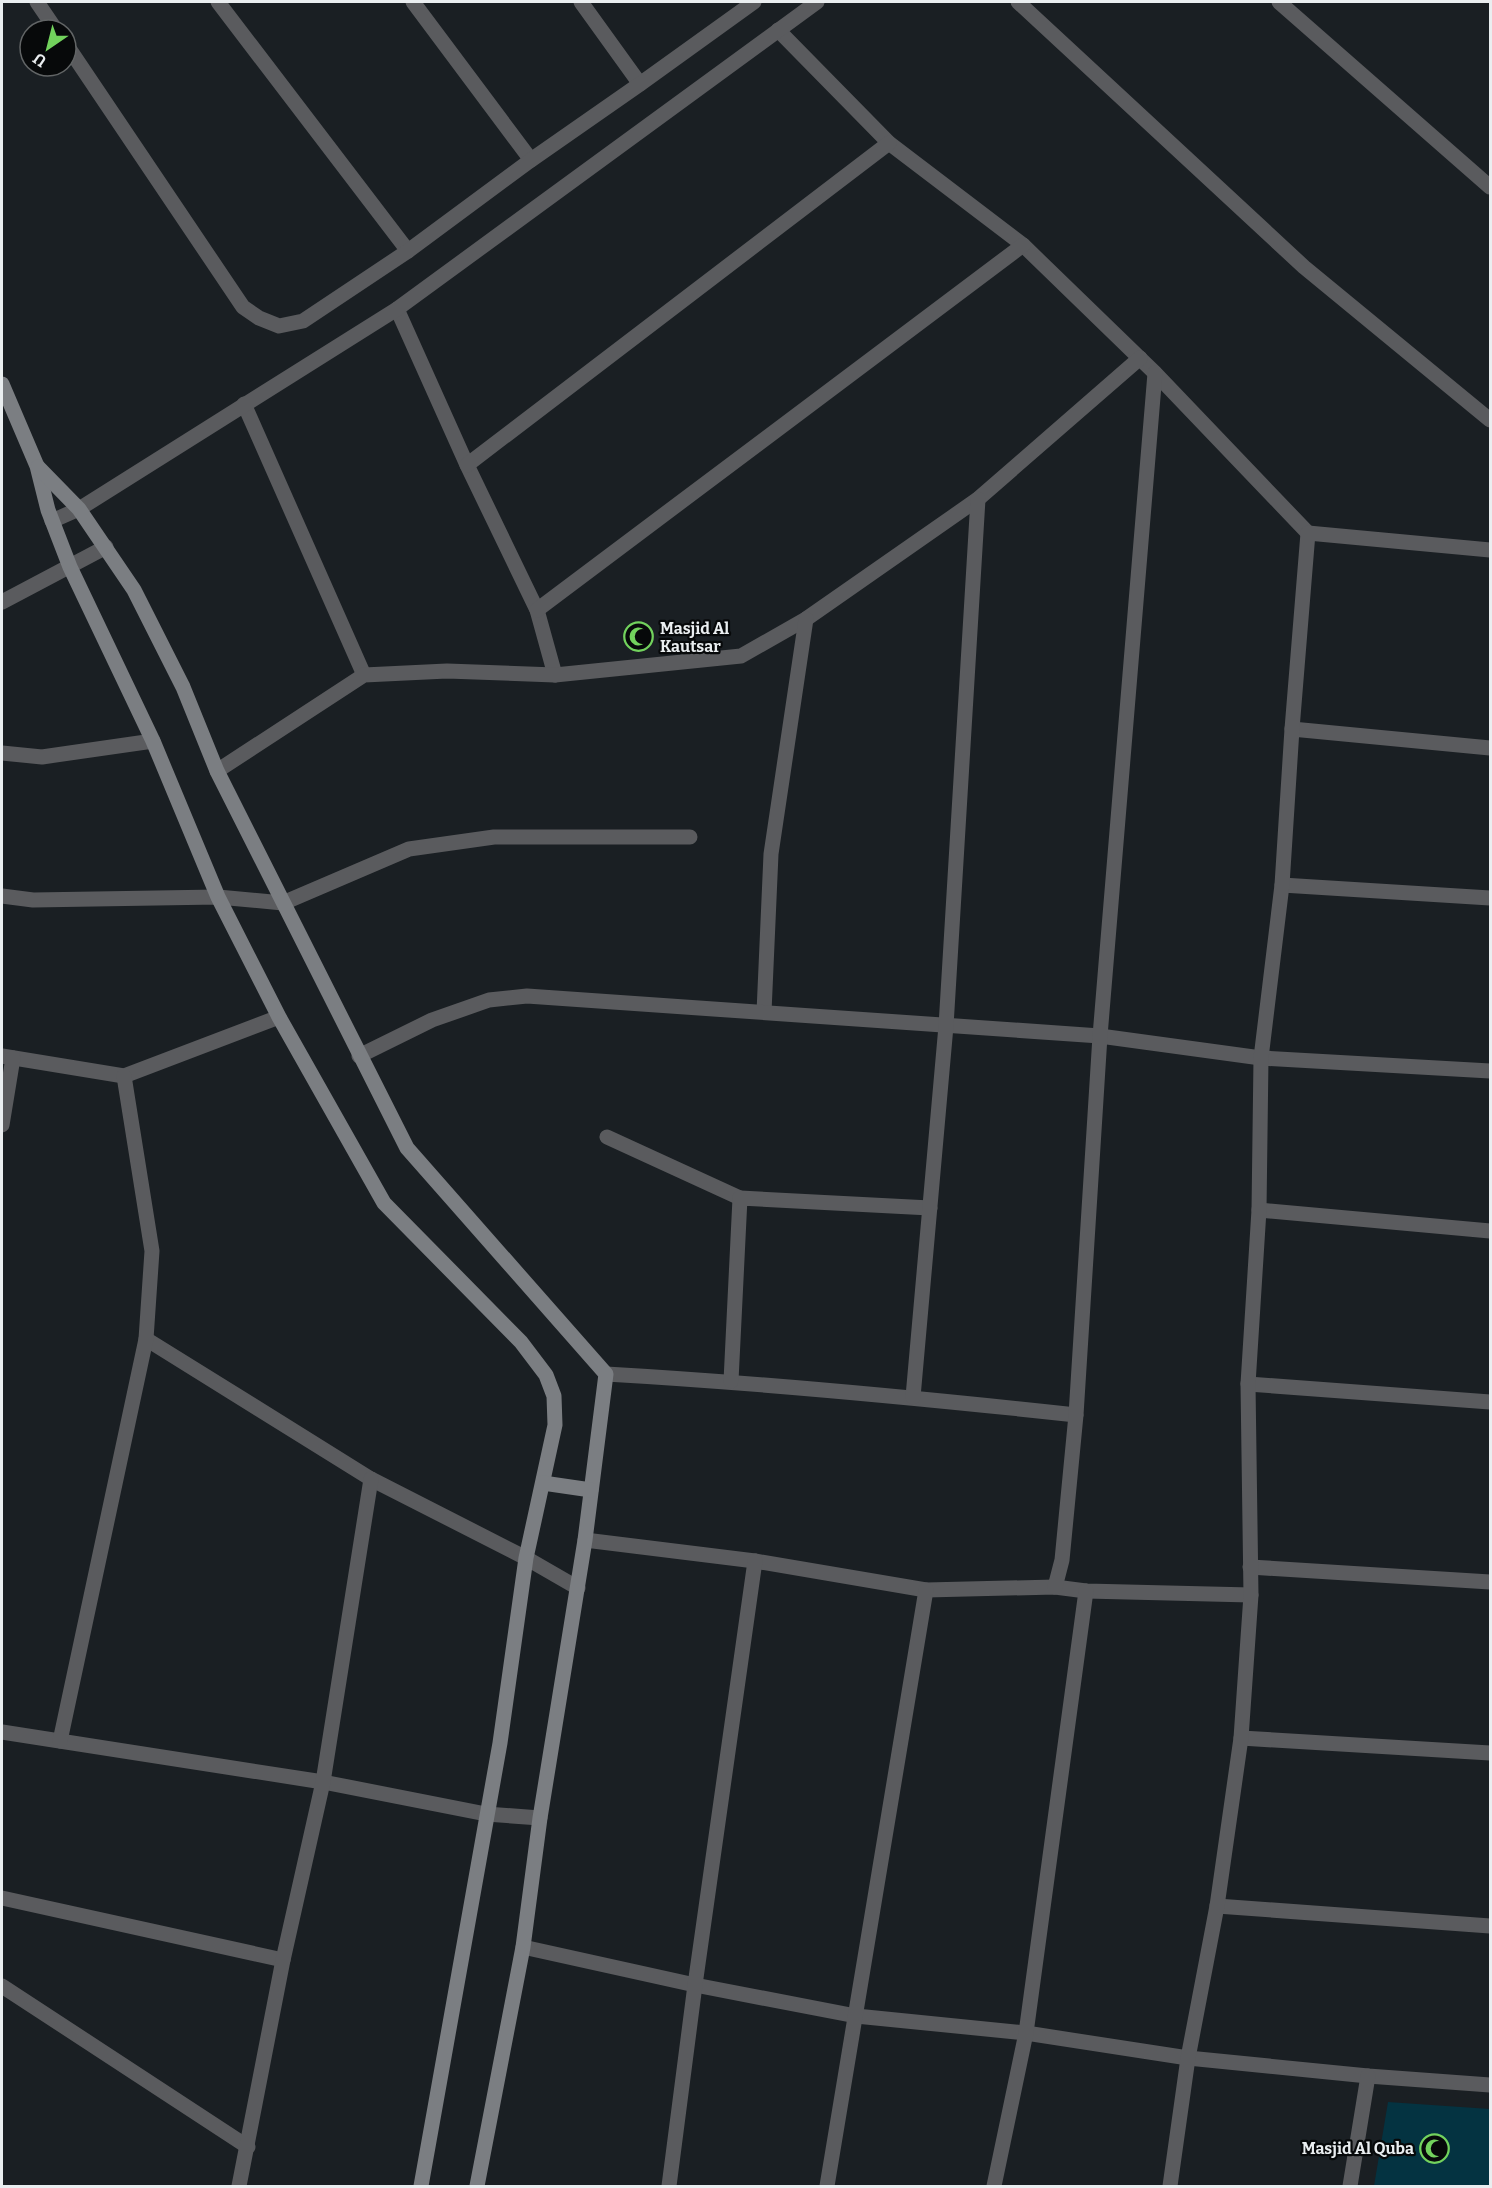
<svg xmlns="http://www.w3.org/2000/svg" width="1492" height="2188" viewBox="0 0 1492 2188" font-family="Bitter,serif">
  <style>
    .building { fill: #043341 }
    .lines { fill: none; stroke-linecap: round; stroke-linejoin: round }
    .street { stroke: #5a5b5e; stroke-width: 15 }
    .secondary { stroke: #7b7e82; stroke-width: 15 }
    .labels { text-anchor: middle; stroke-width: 4.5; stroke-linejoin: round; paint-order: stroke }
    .poi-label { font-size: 16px; font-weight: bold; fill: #eaeef0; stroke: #07090a; text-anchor: start }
  </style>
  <rect width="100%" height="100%" fill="#1a1f23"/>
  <path class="building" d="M1388,2102l102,7v77h-116z"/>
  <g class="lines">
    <g class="street">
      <path d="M37,2l19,28"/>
      <path d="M218,2l190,249"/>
      <path d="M413,2l118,158"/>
      <path d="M581,2l59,82"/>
      <path d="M1018,2l286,265 186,153"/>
      <path d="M1279,2l211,185"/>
      <path d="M778,30l111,113 134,102 132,128 153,160"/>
      <path d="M66,44l177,263 16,11 20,8 24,-5 105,-70 123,-91 109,-76 114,-82"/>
      <path d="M397,309l70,156 70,145 18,65"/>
      <path d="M244,404l120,271"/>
      <path d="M467,465l422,-322"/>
      <path d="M52,521l27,-12 318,-200 420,-307"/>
      <path d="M2,602l104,-55"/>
      <path d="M537,610l486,-365"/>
      <path d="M1292,729l198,19"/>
      <path d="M2,753l40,4 111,-16"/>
      <path d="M217,771l147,-96 83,-4 108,4 186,-19 65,-37 172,-120 162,-141"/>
      <path d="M1282,885l208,13"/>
      <path d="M2,896l31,4 185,-3 65,6 126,-54 85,-12h196"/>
      <path d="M764,1012l7,-158 35,-235"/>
      <path d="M2,1056l122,20 155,-59"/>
      <path d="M359,1056l73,-36 57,-20 38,-4 573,40 161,22 229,13"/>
      <path d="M2,1125l11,-67"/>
      <path d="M607,1137l133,61"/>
      <path d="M1259,1210l231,21"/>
      <path d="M146,1339l225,140 155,79 52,30"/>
      <path d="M606,1374c157,9 313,24 470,41"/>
      <path d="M731,1381l9,-183 190,10"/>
      <path d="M1248,1384l242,18"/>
      <path d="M913,1397l33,-371 32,-527"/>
      <path d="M585,1540l170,21 171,29 129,-3 31,4 165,4"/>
      <path d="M1250,1567l240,15"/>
      <path d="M1055,1587l7,-27 14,-145 24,-379 55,-663"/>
      <path d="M2,1732l321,50 163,32 54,4"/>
      <path d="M1241,1738l249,15"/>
      <path d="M60,1741l86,-402 6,-88 -28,-175"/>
      <path d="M2,1898l281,62"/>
      <path d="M1217,1906l273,20"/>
      <path d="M523,1947l172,38 161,31 170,17 162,25 180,18 122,9"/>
      <path d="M2,1986l246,161"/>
      <path d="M239,2186l44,-226 40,-178 48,-303"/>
      <path d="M669,2186l26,-201 60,-424"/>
      <path d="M827,2186l99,-596"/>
      <path d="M994,2186l32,-153 60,-442"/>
      <path d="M1170,2186l18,-128 29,-152 24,-168 10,-143 -3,-211 11,-174 2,-152 21,-173 10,-156 16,-196 182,17"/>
      <path d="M1350,2186l18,-110"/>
    </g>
    <g class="secondary">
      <path d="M2,384l35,82 11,44 22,57 83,174 65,156 61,120 105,186 137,139 25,33 8,21 1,29 -29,133 -26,185 -79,443"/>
      <path d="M38,467l41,42 55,81 49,97 34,84 190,377 199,226 -21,166 -45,278 -17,129 -46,239"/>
      <path d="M543,1483l48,7"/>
    </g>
  </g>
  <defs>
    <symbol id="mosque-ring" viewBox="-11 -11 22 22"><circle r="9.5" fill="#07090a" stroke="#72d25d" stroke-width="1.5"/><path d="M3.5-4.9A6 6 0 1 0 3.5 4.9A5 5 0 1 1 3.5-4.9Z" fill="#72d25d"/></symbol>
  </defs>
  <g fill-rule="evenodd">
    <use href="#mosque-ring" x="622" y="620" width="33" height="33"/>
    <use href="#mosque-ring" x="1418" y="2132" width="33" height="33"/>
  </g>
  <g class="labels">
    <g class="poi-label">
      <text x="660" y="634">Masjid Al<tspan x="660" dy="18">Kautsar</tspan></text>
      <text x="1414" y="2154" text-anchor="end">Masjid Al Quba</text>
    </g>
  </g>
  <rect width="1492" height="2188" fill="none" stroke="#eaeef0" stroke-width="6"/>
  <g transform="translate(48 48) rotate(215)"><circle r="28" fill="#07090a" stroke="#626566" stroke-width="1.5"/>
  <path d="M0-4.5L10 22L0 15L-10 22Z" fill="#72d25d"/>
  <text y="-9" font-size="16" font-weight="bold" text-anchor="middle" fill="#eaeef0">U</text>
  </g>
</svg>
